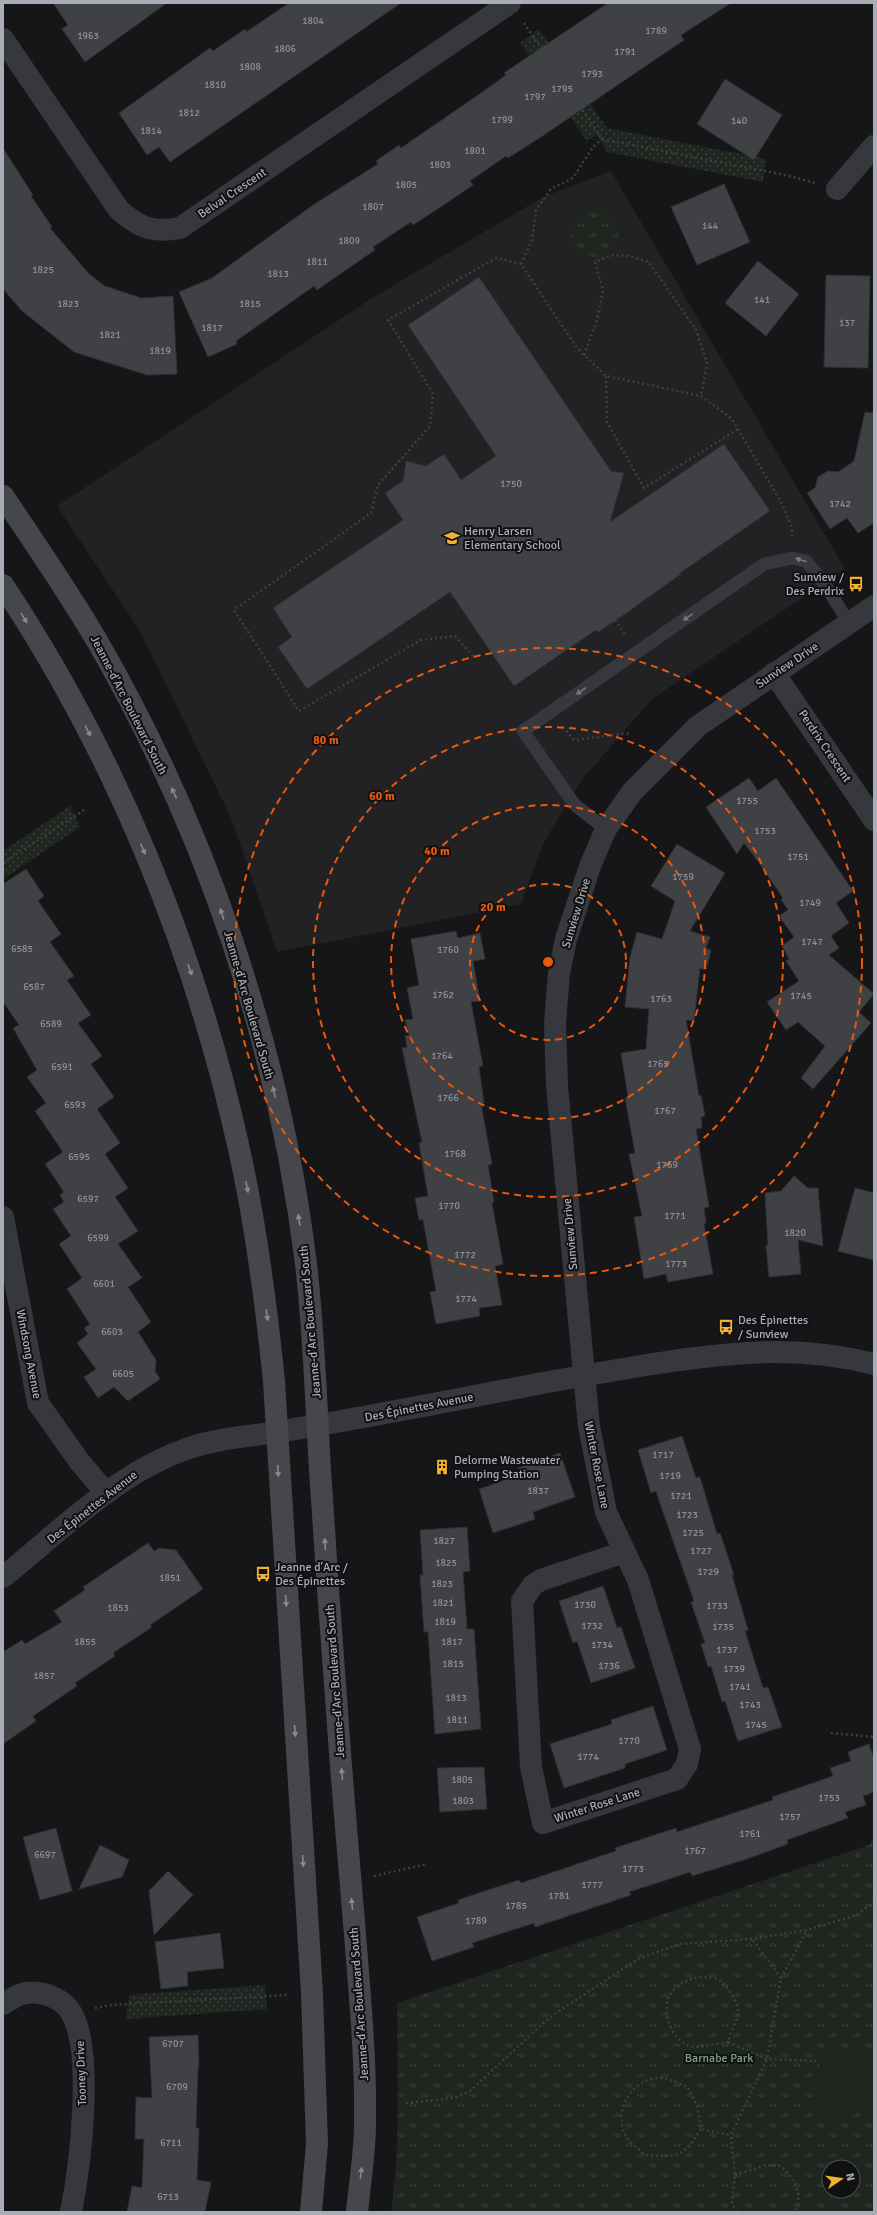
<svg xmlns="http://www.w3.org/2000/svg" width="877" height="2215" viewBox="0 0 877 2215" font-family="Signika,sans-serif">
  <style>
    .built { fill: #222225 }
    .grass { fill: url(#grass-dots) }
    .park { fill: url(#park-tufts); fill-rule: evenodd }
    .pitch { fill: #1e261f }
    .building { fill: #404145; stroke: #303034 }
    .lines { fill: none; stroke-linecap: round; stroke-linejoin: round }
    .path { stroke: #3d3f44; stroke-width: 2.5; stroke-dasharray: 2 3; stroke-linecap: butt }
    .service { stroke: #37383d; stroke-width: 13 }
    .minor { stroke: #37383d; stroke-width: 22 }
    .tertiary { stroke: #37383d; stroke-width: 22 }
    .secondary { stroke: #45474d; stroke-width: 22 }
    .oneway { fill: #757881 }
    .oneway2 { fill: #858993 }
    .ring { fill: none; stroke: #e8590c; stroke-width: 2; stroke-dasharray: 7 5 }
    .labels { text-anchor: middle; stroke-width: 4; stroke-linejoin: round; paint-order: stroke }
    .number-label { font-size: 10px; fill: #8e929b }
    .street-label { font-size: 12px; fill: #a8adb8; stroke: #111113 }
    .poi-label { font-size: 12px; fill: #a8adb8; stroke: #111113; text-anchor: start }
    .park-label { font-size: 12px; fill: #7fa381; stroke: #111113 }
    .centre { fill: #e8590c; stroke: #111113; stroke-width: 2 }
    .ring-label { font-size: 12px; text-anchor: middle; font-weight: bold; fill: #e8590c; stroke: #111113; stroke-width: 4; stroke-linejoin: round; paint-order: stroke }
  </style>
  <defs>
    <pattern id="grass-dots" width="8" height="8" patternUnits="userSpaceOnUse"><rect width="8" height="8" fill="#1e261f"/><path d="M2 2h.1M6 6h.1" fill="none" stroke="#3c433d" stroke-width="1.8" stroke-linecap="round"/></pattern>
    <pattern id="park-tufts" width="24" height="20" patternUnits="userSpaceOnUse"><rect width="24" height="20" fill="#1e261f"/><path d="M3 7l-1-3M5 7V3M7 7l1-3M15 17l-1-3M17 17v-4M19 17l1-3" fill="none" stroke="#3c433d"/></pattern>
  </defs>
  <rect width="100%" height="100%" fill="#161618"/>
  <path class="built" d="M611,171l234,398 -193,130 -71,82 -37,61 -23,62 -244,48 -45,-132 -92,-189 -83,-125 317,-209 169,-100z"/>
  <g class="grass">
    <path d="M539,29l68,99 159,31 -3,23 -156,-30 -10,-17 -10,6 -67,-98z"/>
    <path d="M70,806l10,21 -77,52v-28z"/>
    <path d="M265,1985l2,24 -141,10 3,-24z"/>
  </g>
  <g class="park">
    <circle cx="594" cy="233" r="24"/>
    <path d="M874,1836v376h-483c10,-69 6,-140 6,-209l472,-158zM829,2167h24v24h-24z"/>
  </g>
  <path class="pitch" d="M865,2048h9v61l-49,11 -3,-1c-7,-20 -8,-45 2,-63z"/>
  <g class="building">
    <path d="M53,3h114l-82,59 -23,-33 6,-4z"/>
    <path d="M289,3h112l-231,159 -11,-15 -12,8 -28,-42 91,-65 3,3 32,-22 1,3z"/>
    <path d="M608,3h123l-50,32 3,5 -28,19 -115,78 -33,21 -2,-2 -36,25 3,4 -28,19 -32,21 -2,-3 -38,25 2,3 -58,40 -3,-4 -78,55 1,3 -29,13 -29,-65 33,-14 101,-73 65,-41 -2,-3 23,-16 2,3 80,-55 25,-18 -2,-2z"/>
    <path d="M725,79l57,36 -28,45 -57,-36z"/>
    <path d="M3,148l30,47 -2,1 21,31 -2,1 39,46 16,12 36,12 32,-2 4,78 -30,1 -73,-23 -52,-41 -19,-22z"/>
    <path d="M724,184l26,58 -53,23 -26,-58z"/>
    <path d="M758,261l41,33 -33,42 -41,-33z"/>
    <path d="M826,275l44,1 -2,92 -44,-1z"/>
    <path d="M479,277l132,194 13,2 -14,49 114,-78 46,67 -90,62 1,1 -56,40 -27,18 -2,-2 -82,56 -64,-94 -143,97 -29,-42 14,-10 -19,-29 130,-88 -18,-27 18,-12 3,-20 20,5 18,-12 17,26 35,-24 -88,-131z"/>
    <path d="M865,412l9,1v110l-16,10 -11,-15 -17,11 -23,-36 8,-5 3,-11 10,-6 10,1 16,-11z"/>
    <path d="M749,778l9,13 18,-13 77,113 -17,12 13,20 -18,13 8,12 -10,7 45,39 -15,18 12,11 -58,66 -12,-11 24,-32 -27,-24 -12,8 -19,-28 32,-21 -13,-20 3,-2 -7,-13 12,-9 -15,-21 9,-6 -7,-11 2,-1 -26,-38 -13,-17 -7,11 -31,-47z"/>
    <path d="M677,844l48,29 -35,58 20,6 -4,11 5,2 -5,20 -6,-2 -6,53 -8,-1 13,76 2,-1 4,21 -4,1 1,11 -6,1 13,78 -5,1 2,15 -2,1 9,50 -45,8 -2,-8 -22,5 -10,-62 8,-1 -13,-62 6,-1 -10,-55 3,-1 -7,-44 25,-4 3,-40 -24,-2 5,-50 7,-25 25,7 13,-38 -24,-15z"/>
    <path d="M26,869l18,27 -6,5 23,33 -11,8 24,34 -7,4 24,35 -13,8 24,33 -11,8 23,33 -17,12 23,34 -15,11 23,34 -13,9 23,34 -20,13 24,34 -14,9 23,35 -13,10 18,28 -1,11 5,8 -32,22 -14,-14 -16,11 -14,-21 12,-8 -19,-26 11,-9 -4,-6 6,-4 -23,-35 15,-11 -23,-34 12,-8 -18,-27 11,-7 -4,-7 4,-3 -19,-28 18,-12 -28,-41 11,-8 -19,-26 10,-7 -24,-42 6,-3 -16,-23v-118z"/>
    <path d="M456,931l2,7 22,-5 5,26 -12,2 7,40 -9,1 12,64 -4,1 5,36 -3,1 11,60 -4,1 6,37 -2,1 11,61 -8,2 7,39 -23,3 1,8 -44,8 -6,-32 6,-1 -13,-71h-4l-4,-22 13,-2 -9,-53 3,-1 -20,-94 5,-1 -2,-11 4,-1 -4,-15 8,-1 -6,-31 12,-3 -8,-46z"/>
    <path d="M794,1176l14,12h10l5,58 -25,-6 3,34 -32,3 -3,-32h2l-3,-52 16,-2z"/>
    <path d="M855,1188l19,5v67l-36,-9z"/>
    <path d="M682,1436l14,42 4,-1 17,57 3,-1 14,42h-2l16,55 -3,1 18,57 5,-1 14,40 -44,14 -13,-40 -3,1 -11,-36 -3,1 -7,-23 4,-1 -14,-41 3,-1 -31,-89 -7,-21 -5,2 -13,-43z"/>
    <path d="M560,1453l15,44 -42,15 2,7 -42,14 -14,-44 41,-14 -2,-7z"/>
    <path d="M467,1527l3,44 -7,1 4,57h7l7,100 -46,5 -7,-102h-4l-4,-57h3l-3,-45z"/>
    <path d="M148,1543l6,8 5,-3 17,2 27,39 -53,36 2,2 -39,26 2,3 -40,27 2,3 -44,30 3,5 -33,23v-92l19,-12 3,4 37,-22 -8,-11 31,-21 -2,-3z"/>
    <path d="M603,1586l14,42 4,-1 14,41 -44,15 -14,-42 -4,2 -14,-42z"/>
    <path d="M653,1706l14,44 -42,14v4l-61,20 -14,-44 62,-20 -1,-4z"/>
    <path d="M869,1744l5,15v33l-11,4 3,9 -21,7 3,6 -61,22 1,4 -41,15 -55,17 -2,-4 -61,20 2,3 -96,32 -1,-4 -62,20 2,4 -42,14 -15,-44 42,-14 -1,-3 21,-7 40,-13 2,3 95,-32 -1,-3 61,-20 1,4 96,-32 -1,-3 61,-21 -3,-8 21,-7 -3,-9z"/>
    <path d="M484,1767l3,42 -47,3 -3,-44z"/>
    <path d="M56,1828l16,63 -32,9 -17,-63z"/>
    <path d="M100,1845l29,15 -7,17 -43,12z"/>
    <path d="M168,1871l25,24 -39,40 -5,-44z"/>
    <path d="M220,1933l4,35 -37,4 1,14 -27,3 -6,-47z"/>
    <path d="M198,2035l1,32h-1l-2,61h3l-2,52 14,2 -6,30h-78l5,-26 10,2 2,-49h-9l1,-42 16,1 -3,-61z"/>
  </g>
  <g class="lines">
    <g class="path">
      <path d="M524,23l78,116 183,36 30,8"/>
      <path d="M521,264l11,-24 4,-30 15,-21 22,-11 20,-31 9,-8"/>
      <path d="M584,355l13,-35 6,-30 -8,-28 16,-7 19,1 19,6 47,68 11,33 -6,33"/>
      <path d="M606,376l1,46 37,66 94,-59"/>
      <path d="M615,620l11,16"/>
      <path d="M473,656l-18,-20 -34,4 -122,71 -65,-101 137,-97 7,-28 52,-59 3,-32 -45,-74 108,-62 25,6 56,84 29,28 95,20 31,23 49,83 11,25v11"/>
      <path d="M563,727l11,13 56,-7"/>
      <path d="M3,863l81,-53"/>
      <path d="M831,1733l43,4"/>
      <path d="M374,1876l53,-12"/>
      <path d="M781,1978l26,-48"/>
      <path d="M95,2008l15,-3 177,-10"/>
      <path d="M728,2042c-10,1 -23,5 -33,5 -22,-2 -36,-36 -24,-54 10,-15 41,-23 54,-8 5,7 14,19 13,27 -1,10 -8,20 -10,30l39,17 49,2"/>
      <path d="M406,2103l48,-5 16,-7 80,-74 88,-58 41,-15 73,-5 55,-9 50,-15 17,-14"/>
      <path d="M701,2129c-18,29 -23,28 -56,26 -5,-5 -14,-11 -18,-17 -16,-25 5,-62 35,-60 9,1 18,6 26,9l9,18 4,24 30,6"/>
      <path d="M735,2175l32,-10 14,1c13,12 23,29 14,46"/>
      <path d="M737,2212l-5,-8 3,-29 -4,-40 36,-76 14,-81 -29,-39"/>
    </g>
    <path class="service" d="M606,829l-31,-24 -52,-74 241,-167 28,-6 14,3 20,25 23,37"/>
    <g class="minor">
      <path d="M3,39l116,171c21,18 33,23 61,18l330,-225"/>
      <path d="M837,189l37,-43"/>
      <path d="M774,673l100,147"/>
      <path d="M3,1217l35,186 41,58 27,32"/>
      <path d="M584,1374l5,52 17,86 32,68 52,169 -3,15 -10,15 -134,44 -12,-56 -9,-166 11,-16 8,-5 83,-28"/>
      <path d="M3,1577c55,-44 111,-101 178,-126 30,-12 64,-14 96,-19"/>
      <path d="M3,2004c5,-3 11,-7 16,-9 18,-7 44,2 53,19 22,40 8,153 -1,198"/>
    </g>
    <g class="tertiary">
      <path d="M584,1374l-27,-289 -2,-61 4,-51 7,-34 24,-73 16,-37 26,-37 66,-66 176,-120"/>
      <path d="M277,1432c87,-14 173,-31 260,-48 45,-8 89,-16 135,-23 72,-10 131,-15 202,3"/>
    </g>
    <g class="secondary">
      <path d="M3,496c32,47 64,94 93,143 110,190 183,406 210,625 8,68 10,137 14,206 5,80 11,161 17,241 5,75 12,149 18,224 5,62 11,125 10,188 0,29 -5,59 -8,89"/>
      <path d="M3,585c113,170 192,365 236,564 17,76 27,154 35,232l38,612 5,151 -6,68"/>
    </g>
  </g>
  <defs><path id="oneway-solid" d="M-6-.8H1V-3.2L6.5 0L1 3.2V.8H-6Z"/></defs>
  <g class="oneway">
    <use href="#oneway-solid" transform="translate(801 560) rotate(-163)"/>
    <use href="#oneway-solid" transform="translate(688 617) rotate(145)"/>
    <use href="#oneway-solid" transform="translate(581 691) rotate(145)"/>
  </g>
  <g class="oneway2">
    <use href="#oneway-solid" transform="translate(24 618) rotate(59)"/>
    <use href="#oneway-solid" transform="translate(88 731) rotate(62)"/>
    <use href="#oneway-solid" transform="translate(174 793) rotate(-115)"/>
    <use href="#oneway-solid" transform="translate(143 849) rotate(67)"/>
    <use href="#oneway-solid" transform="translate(222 914) rotate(-108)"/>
    <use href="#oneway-solid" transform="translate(190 970) rotate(70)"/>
    <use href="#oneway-solid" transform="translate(274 1092) rotate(-103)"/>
    <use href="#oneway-solid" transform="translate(247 1187) rotate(79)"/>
    <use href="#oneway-solid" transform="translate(299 1220) rotate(-99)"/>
    <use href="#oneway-solid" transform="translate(267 1315) rotate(82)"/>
    <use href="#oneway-solid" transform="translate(278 1471) rotate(87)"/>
    <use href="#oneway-solid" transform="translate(325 1544) rotate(-94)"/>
    <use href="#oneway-solid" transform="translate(286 1601) rotate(86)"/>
    <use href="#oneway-solid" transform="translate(295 1731) rotate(86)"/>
    <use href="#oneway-solid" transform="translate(342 1774) rotate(-95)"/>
    <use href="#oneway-solid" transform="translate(303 1861) rotate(86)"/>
    <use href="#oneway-solid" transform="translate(352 1904) rotate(-95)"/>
    <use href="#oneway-solid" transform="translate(361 2173) rotate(-84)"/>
  </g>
  <g class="ring">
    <circle cx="548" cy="962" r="78"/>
    <circle cx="548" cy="962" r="157"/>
    <circle cx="548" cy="962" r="235"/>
    <circle cx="548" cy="962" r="314"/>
  </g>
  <defs>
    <symbol id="school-bare" viewBox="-9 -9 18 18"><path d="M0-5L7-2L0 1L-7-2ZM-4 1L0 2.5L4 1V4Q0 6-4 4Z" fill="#f2b134" stroke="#111113" stroke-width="2.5" paint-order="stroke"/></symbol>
    <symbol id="bus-bare" viewBox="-9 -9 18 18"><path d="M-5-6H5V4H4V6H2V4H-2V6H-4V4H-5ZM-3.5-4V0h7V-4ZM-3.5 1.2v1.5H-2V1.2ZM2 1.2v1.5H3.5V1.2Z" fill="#f2b134" stroke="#111113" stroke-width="2.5" paint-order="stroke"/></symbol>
    <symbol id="building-bare" viewBox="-9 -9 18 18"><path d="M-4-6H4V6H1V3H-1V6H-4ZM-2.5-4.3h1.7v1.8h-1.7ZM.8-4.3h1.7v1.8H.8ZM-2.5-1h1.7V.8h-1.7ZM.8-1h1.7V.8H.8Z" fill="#f2b134" stroke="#111113" stroke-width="2.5" paint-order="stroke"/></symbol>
  </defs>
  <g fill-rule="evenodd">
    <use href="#school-bare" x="441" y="527" width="22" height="22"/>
    <use href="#bus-bare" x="845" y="573" width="22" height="22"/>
    <use href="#bus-bare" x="715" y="1316" width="22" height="22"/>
    <use href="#building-bare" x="431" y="1456" width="22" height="22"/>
    <use href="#bus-bare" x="252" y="1563" width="22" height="22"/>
  </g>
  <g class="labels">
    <g class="number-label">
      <text x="313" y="24">1804</text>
      <text x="656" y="34">1789</text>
      <text x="88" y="39">1963</text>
      <text x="285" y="52">1806</text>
      <text x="625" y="55">1791</text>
      <text x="250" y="70">1808</text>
      <text x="592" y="77">1793</text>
      <text x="215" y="88">1810</text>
      <text x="562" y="92">1795</text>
      <text x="535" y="100">1797</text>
      <text x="189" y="116">1812</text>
      <text x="502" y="123">1799</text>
      <text x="739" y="124">140</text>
      <text x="151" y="134">1814</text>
      <text x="475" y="154">1801</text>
      <text x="440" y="168">1803</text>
      <text x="406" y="188">1805</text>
      <text x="373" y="210">1807</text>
      <text x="710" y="229">144</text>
      <text x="349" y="244">1809</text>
      <text x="317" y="265">1811</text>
      <text x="43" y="273">1825</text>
      <text x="278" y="277">1813</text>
      <text x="762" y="303">141</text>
      <text x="68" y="307">1823</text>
      <text x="250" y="307">1815</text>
      <text x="847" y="326">137</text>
      <text x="212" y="331">1817</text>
      <text x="110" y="338">1821</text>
      <text x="160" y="354">1819</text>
      <text x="511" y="487">1750</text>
      <text x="840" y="507">1742</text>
      <text x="747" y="804">1755</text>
      <text x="765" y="834">1753</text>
      <text x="798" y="860">1751</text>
      <text x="683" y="880">1759</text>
      <text x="810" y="906">1749</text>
      <text x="812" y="945">1747</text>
      <text x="22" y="952">6585</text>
      <text x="448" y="953">1760</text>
      <text x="34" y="990">6587</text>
      <text x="443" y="998">1762</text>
      <text x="801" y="999">1745</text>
      <text x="661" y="1002">1763</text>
      <text x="51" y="1027">6589</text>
      <text x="442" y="1059">1764</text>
      <text x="658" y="1067">1765</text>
      <text x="62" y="1070">6591</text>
      <text x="448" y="1101">1766</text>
      <text x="75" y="1108">6593</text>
      <text x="665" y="1114">1767</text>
      <text x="455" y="1157">1768</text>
      <text x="79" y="1160">6595</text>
      <text x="667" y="1168">1769</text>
      <text x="88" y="1202">6597</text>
      <text x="449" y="1209">1770</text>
      <text x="675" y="1219">1771</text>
      <text x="795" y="1236">1820</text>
      <text x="98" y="1241">6599</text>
      <text x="465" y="1258">1772</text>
      <text x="676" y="1267">1773</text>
      <text x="104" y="1287">6601</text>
      <text x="466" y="1302">1774</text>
      <text x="112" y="1335">6603</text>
      <text x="123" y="1377">6605</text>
      <text x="663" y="1458">1717</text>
      <text x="670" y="1479">1719</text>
      <text x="538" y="1494">1837</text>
      <text x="681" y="1499">1721</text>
      <text x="687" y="1518">1723</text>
      <text x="693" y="1536">1725</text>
      <text x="444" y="1544">1827</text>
      <text x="701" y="1554">1727</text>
      <text x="446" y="1566">1825</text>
      <text x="708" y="1575">1729</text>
      <text x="170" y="1581">1851</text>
      <text x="442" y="1587">1823</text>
      <text x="443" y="1606">1821</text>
      <text x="585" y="1608">1730</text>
      <text x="717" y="1609">1733</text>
      <text x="118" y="1611">1853</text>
      <text x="445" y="1625">1819</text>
      <text x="592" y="1629">1732</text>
      <text x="723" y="1630">1735</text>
      <text x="85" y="1645">1855</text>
      <text x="452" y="1645">1817</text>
      <text x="602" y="1648">1734</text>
      <text x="727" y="1653">1737</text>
      <text x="453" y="1667">1815</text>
      <text x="609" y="1669">1736</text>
      <text x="734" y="1672">1739</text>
      <text x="44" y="1679">1857</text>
      <text x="740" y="1690">1741</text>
      <text x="456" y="1701">1813</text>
      <text x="750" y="1708">1743</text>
      <text x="457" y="1723">1811</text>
      <text x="756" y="1728">1745</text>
      <text x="629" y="1744">1770</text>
      <text x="588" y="1760">1774</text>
      <text x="462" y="1783">1805</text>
      <text x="829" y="1801">1753</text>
      <text x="463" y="1804">1803</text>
      <text x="790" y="1820">1757</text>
      <text x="750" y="1837">1761</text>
      <text x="695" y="1854">1767</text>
      <text x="45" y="1858">6697</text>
      <text x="633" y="1872">1773</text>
      <text x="592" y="1888">1777</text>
      <text x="559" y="1899">1781</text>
      <text x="516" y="1909">1785</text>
      <text x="476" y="1924">1789</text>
      <text x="173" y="2047">6707</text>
      <text x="177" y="2090">6709</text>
      <text x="171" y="2146">6711</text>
      <text x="168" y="2200">6713</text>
    </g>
    <g class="street-label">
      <text transform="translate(232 193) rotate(-34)" y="4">Belval Crescent</text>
      <text transform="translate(787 665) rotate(-34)" y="4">Sunview Drive</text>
      <text transform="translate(129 705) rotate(63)" y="4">Jeanne-d'Arc Boulevard South</text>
      <text transform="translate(825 746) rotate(56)" y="4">Perdrix Crescent</text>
      <text transform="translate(576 913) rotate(-73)" y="4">Sunview Drive</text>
      <text transform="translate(249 1005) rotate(74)" y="4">Jeanne-d'Arc Boulevard South</text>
      <text transform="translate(570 1234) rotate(-95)" y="4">Sunview Drive</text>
      <text transform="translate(310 1322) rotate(-95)" y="4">Jeanne-d'Arc Boulevard South</text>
      <text transform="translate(29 1354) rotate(79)" y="4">Windsong Avenue</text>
      <text transform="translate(419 1407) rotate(-11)" y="4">Des Épinettes Avenue</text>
      <text transform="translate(597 1465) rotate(79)" y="4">Winter Rose Lane</text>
      <text transform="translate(92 1507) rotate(-38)" y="4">Des Épinettes Avenue</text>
      <text transform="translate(335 1681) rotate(-94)" y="4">Jeanne-d'Arc Boulevard South</text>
      <text transform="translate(597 1805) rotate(-18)" y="4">Winter Rose Lane</text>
      <text transform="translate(359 2004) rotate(-94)" y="4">Jeanne-d'Arc Boulevard South</text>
      <text transform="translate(81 2073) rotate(-92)" y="4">Tooney Drive</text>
    </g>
    <g class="poi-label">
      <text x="464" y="535">Henry Larsen<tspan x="464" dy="14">Elementary School</tspan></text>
      <text x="844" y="581" text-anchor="end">Sunview /<tspan x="844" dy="14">Des Perdrix</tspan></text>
      <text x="738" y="1324">Des Épinettes<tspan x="738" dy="14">/ Sunview</tspan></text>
      <text x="454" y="1464">Delorme Wastewater<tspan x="454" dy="14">Pumping Station</tspan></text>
      <text x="275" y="1571">Jeanne d'Arc /<tspan x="275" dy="14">Des Épinettes</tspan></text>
    </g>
    <g class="park-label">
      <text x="719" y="2062">Barnabe Park</text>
    </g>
  </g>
  <circle cx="548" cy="962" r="6" class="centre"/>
  <g class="ring-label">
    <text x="326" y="744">80 m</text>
    <text x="382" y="800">60 m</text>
    <text x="437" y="855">40 m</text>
    <text x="493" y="911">20 m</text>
  </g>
  <rect width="877" height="2215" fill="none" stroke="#a8adb8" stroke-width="8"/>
  <g transform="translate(841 2179) rotate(77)"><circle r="19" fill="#111113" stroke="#4d4f55"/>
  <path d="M0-3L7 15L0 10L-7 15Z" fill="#f2b134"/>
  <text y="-6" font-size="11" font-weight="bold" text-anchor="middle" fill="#a8adb8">N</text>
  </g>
</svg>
